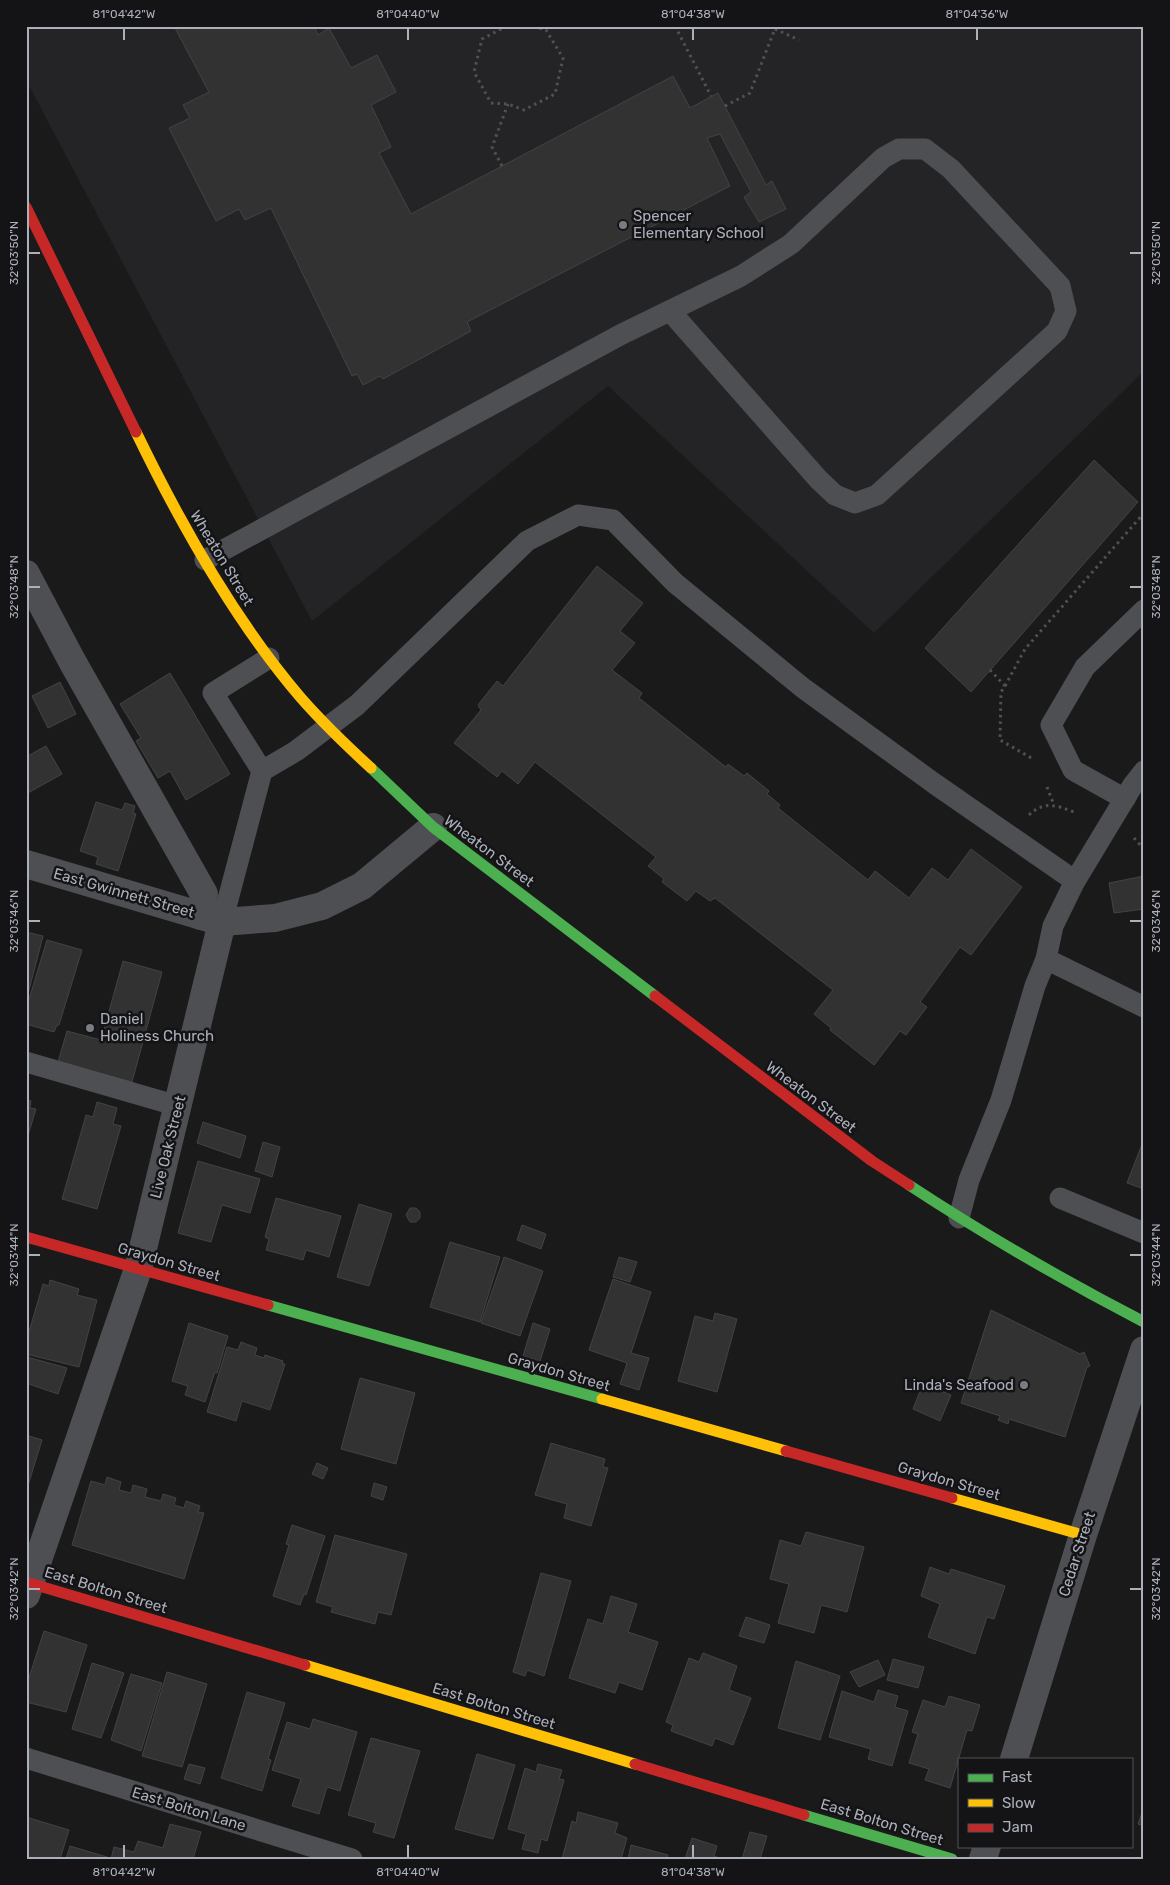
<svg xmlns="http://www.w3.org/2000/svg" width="1170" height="1885" viewBox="0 0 1170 1885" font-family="Rubik,sans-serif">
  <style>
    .built { fill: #242426 }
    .building { fill: #323232; stroke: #424346 }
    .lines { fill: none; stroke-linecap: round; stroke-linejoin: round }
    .path { stroke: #505155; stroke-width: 3; stroke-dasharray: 2.5 4; stroke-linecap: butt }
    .lane { stroke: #4e4f53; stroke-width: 21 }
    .street { stroke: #4e4f53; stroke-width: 28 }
    .fast { stroke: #4caf50; stroke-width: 11 }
    .slow { stroke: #ffc107; stroke-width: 11 }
    .jam { stroke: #c62828; stroke-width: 11 }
    .ticks { fill: none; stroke: #acb0bb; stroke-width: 2 }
    .poi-dot { fill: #797c83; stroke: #141416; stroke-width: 2 }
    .labels { text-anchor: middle; stroke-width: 5; stroke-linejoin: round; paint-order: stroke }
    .poi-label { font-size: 15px; fill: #acb0bb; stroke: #141416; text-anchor: start }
    .street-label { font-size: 15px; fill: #acb0bb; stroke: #141416 }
    .neatline { fill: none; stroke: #acb0bb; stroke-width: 2 }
    .ticks-label { font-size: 12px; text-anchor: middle; fill: #acb0bb }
  </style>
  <rect width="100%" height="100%" fill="#1a1a1a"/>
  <path class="built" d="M26,26h1118v345l-270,262 -266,-247 -296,235 -286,-541z"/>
  <g class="building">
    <path d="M174,26h140l4,9 11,-7 22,40 26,-13 19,37 -25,13 20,42 -12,6 32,61 262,-138 17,32 28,-15 48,92 6,-4 14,28 -27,13 -15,-25 7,-5 -31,-58 -13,4 23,48 -263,136 4,9 -88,48 -3,-3 -17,9 -6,-11 -5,2 -81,-168 -26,12 -6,-11 -23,12 -47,-93 21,-10 -7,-13 26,-13z"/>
    <path d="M1094,460l44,42 -167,190 -46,-44z"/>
    <path d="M597,566l46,37 -23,28 15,12 -23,27 30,23 -3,5 87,69 2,-3 16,12 3,-3 22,18 -2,3 13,11 -2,3 90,72 7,-9 34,27 23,-30 16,12 23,-31 51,38 -51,68 -11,-8 -40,55 7,5 -21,28 -6,-4 -26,34 -44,-35 1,-2 -17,-14 19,-24 -118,-92 -5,3 -14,-10 -9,10 -25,-19 2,-3 -16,-13 8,-9 -121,-95 -17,22 -16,-13 -5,6 -43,-34 27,-33 -3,-5 19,-24 6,5z"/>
    <path d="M170,673l60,101 -44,26 -16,-29 -12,7 -22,-37 5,-3 -21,-34z"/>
    <path d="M60,682l16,32 -28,14 -16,-32z"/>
    <path d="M46,746l16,28 -36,20v-37z"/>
    <path d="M96,802l26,8 3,-7 10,3 -2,7 3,1 -18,57 -22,-7 2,-7 -18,-6z"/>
    <path d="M1144,876v33l-30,4 -5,-30z"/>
    <path d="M26,932l17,4 -16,62 -1,-1z"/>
    <path d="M47,940l35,10 -23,75h-2l-3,7 -28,-8v-15z"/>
    <path d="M123,961l39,11 -30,110 -74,-20 9,-31 34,9z"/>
    <path d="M26,1100l5,1 -1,7 6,1 -10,33z"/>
    <path d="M97,1102l20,6 -4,16 8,2 -24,83 -35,-10 24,-84 7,2z"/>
    <path d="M203,1122l43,14 -6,22 -43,-15z"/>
    <path d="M1144,1139v50l-17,-6z"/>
    <path d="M263,1142l17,5 -8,30 -17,-6z"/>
    <path d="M198,1161l62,18 -10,34 -28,-8 -11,37 -33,-9z"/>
    <path d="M276,1198l65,18 -12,41 -23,-7 -3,10 -37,-10 3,-11 -4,-2z"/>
    <path d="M359,1204l33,10 -23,72 -32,-9z"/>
    <path d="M410,1208h6l4,4v6l-4,4h-6l-4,-7z"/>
    <path d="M522,1225l24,9 -5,15 -24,-9z"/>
    <path d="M450,1242l50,15 -20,65 -50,-15z"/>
    <path d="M504,1257l39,14 -23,65 -39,-13z"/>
    <path d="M619,1257l18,5 -7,20 -17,-5z"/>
    <path d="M613,1279l38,13 -20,61 18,5 -10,32 -19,-6 7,-21 -38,-13z"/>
    <path d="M50,1280l29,9 -2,6 20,5 -18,67 -53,-13v-12l17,-58 6,2z"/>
    <path d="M991,1310l89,44 4,-2 6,14 -3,1 -22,70 -56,-18 -1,5 -10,-4 2,-4 -39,-13z"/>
    <path d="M715,1313l22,6 -20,73 -39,-11 17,-65 18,5z"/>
    <path d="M189,1323l39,13 -11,37 -2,-1 -10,30 -20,-7 3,-9 -16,-5z"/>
    <path d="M533,1323l17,6 -10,32 -17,-5z"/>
    <path d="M241,1342l16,6 -2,7 9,3 1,-3 18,6 -1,3h3l-15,46 -28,-9 -6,20 -29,-9 20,-65 11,3z"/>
    <path d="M27,1357l40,11 -9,26 -32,-11z"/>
    <path d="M360,1378l55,15 -19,71 -55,-15z"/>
    <path d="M923,1384l28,11 -11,26 -27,-12z"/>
    <path d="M26,1435l16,5 -16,52z"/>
    <path d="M551,1443l54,16 -2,8 5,1 -17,58 -27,-8 3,-14 -32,-9z"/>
    <path d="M317,1463l11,5 -5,11 -11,-5z"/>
    <path d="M107,1477l14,5 -2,8 12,3 2,-8 14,4 -2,8 16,4 2,-7 13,4 -2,7 10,3 2,-7 14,5 -2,6 6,1 -20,66 -112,-34 19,-64 14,4z"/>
    <path d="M374,1483l13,4 -4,13 -12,-4z"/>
    <path d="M292,1525l33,11 -19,59 -2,-1 -4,11 -27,-9 16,-51 -3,-1z"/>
    <path d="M806,1532l58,15 -17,65 -26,-7 -7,28 -36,-10 11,-39 -19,-5 10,-39 21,6z"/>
    <path d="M335,1535l72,19 -16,61 -13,-3 -3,12 -44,-12 2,-5 -17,-5z"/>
    <path d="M930,1567l19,7 2,-5 54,17 -11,33 -7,-2 -12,37 -47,-17 12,-33 -19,-8z"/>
    <path d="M541,1573l30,8 -27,95 -17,-6 -2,6 -12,-4z"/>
    <path d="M611,1596l26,8 -9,28 30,10 -16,48 -23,-8 -4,11 -46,-15 19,-59 15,5z"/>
    <path d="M746,1617l24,8 -6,18 -25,-7z"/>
    <path d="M44,1631l43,14 -21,67 -40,-10v-15z"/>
    <path d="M703,1653l34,13 -8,24 22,8 -18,47 -18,-7 -3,8 -41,-15 2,-6 -7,-3 23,-64 10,4z"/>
    <path d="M893,1659l31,8 -6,21 -31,-8z"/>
    <path d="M878,1660l7,15 -26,12 -9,-15z"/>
    <path d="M796,1661l44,15 -20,64 -42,-12z"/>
    <path d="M92,1663l32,10 -23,65 -29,-9z"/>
    <path d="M167,1672l40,12 -25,83 -40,-11z"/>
    <path d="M131,1674l31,9 -21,68 -30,-11z"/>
    <path d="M878,1690l20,6 -3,11 13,4 -16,55 -24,-7 3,-10 -42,-12 13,-46 32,11z"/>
    <path d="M247,1692l38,11 -17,56 3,1 -9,31 -41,-13z"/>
    <path d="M949,1696l31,9 -8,26 -5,-1 -17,58 -25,-8 4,-11 -20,-6 9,-29 -6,-2 11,-32 22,7z"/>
    <path d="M313,1719l44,13 -17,59 -13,-4 -8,27 -27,-8 9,-27 -29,-9 15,-48 23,7z"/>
    <path d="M371,1738l49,13 -26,87 -21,-6 3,-9 -28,-8z"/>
    <path d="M477,1754l38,11 -22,74 -38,-10z"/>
    <path d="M189,1764l16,4 -5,16 -16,-5z"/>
    <path d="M538,1764l24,6 -3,9 5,1 -17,61 -6,-2 -3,14 -16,-4 4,-15 -18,-5 17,-61 11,4z"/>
    <path d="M1144,1807v19l-6,-2z"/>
    <path d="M578,1812l40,11 -3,10 12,5 -6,21h-59l10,-38 4,2z"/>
    <path d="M26,1817l43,13 -9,29h-34z"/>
    <path d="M170,1824l31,8 -8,27h-82l3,-12 20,5 4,-11 25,7z"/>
    <path d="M750,1832l17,4 -7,23h-18z"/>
    <path d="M692,1838l25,8 -3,10 8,3h-37z"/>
    <path d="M631,1845l37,10 -1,4h-39z"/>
    <path d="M70,1846l37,11 -1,2h-40z"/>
  </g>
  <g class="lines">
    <g class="path">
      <path d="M507,26l-25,13 -8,33 17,31 17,1 16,6 31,-16 8,-36 -17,-28 -14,-4"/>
      <path d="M675,26l36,70"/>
      <path d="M775,29l24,11"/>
      <path d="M725,106l25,-13 26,-67"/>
      <path d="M502,166l-10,-19 16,-43"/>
      <path d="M990,670l15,16 -4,6 -1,48 33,19"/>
      <path d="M1005,686l20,-37 119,-136"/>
      <path d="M1047,787l7,18"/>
      <path d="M1029,815c15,-15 29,-9 45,-3"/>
      <path d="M1134,838l10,11"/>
    </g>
    <g class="lane">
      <path d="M205,560l417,-226 119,-58 50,-32 92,-86 16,-9h26l26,20 109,117 6,25 -9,20 -180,164 -22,8 -20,-8 -16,-15 -149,-169"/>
      <path d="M269,658l-56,35 49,78 34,-20 61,-46 170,-164 51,-26 35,5 62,63 128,105 132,96 140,97"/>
      <path d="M1125,799l-52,-29 -22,-45 34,-58 59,-57"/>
      <path d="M222,922l40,-151"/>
      <path d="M1046,959l98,48"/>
      <path d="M26,1062l152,44"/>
      <path d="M1060,1198l84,35"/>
      <path d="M959,1218l10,-38 32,-80 34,-114 11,-27 7,-33 22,-45 58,-96 11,-14"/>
      <path d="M26,1758l326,101"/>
    </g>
    <g class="street">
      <path d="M26,574l46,87 132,233 -3,22"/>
      <path d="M26,864l196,58 53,-4 47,-12 40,-20 71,-59"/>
      <path d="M26,1595l112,-326 84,-347"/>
      <path d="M1014,1759l69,-224 61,-185"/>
      <path d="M983,1859l4,-13"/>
    </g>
    <g class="fast">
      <path d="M371,768l62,59 222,169"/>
      <path d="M909,1185c76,50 154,95 235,137"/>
      <path d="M268,1305l334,94"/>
      <path d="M804,1815l148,44"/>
    </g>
    <g class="slow">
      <path d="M136,432c44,91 99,189 165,266 22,25 46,48 70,70"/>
      <path d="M602,1399l184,52"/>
      <path d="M952,1498l131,37"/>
      <path d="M305,1665l330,99"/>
    </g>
    <g class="jam">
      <path d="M26,207l110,225"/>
      <path d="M655,996l217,165 37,24"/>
      <path d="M26,1237l242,68"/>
      <path d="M786,1451l166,47"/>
      <path d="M26,1582l279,83"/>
      <path d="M635,1764l169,51"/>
    </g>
  </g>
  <path class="ticks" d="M124,28v12M408,28v12M693,28v12M977,28v12M28,253h12M1130,253h12M28,587h12M1130,587h12M28,921h12M1130,921h12M28,1255h12M1130,1255h12M28,1589h12M1130,1589h12M124,1845v13M408,1845v13M693,1845v13"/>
  <g class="poi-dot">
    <circle cx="623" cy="225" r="5"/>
    <circle cx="90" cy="1028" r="5"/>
    <circle cx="1024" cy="1385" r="5"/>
  </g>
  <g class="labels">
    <g class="poi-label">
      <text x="633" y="221">Spencer<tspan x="633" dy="17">Elementary School</tspan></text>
      <text x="100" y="1024">Daniel<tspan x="100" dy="17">Holiness Church</tspan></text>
      <text x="1014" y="1390" text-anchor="end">Linda's Seafood</text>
    </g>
    <g class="street-label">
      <text transform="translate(222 558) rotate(59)" y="5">Wheaton Street</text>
      <text transform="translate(489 851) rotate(37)" y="5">Wheaton Street</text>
      <text transform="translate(124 893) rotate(16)" y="5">East Gwinnett Street</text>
      <text transform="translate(811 1097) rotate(37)" y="5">Wheaton Street</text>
      <text transform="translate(168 1147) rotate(-76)" y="5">Live Oak Street</text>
      <text transform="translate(169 1262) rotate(16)" y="5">Graydon Street</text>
      <text transform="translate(559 1372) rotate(16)" y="5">Graydon Street</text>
      <text transform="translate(949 1481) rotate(16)" y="5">Graydon Street</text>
      <text transform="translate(1077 1554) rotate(-72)" y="5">Cedar Street</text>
      <text transform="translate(106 1590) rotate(17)" y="5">East Bolton Street</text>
      <text transform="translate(494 1706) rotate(17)" y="5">East Bolton Street</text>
      <text transform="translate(189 1809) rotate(17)" y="5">East Bolton Lane</text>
      <text transform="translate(882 1822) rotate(17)" y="5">East Bolton Street</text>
    </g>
  </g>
  <rect width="1170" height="1885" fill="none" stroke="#141416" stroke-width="55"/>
  <rect x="958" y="1758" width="175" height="90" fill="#141416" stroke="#515258"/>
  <rect x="968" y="1774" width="25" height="8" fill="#4caf50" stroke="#515258"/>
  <text x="1002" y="1782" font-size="15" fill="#acb0bb">Fast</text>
  <rect x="968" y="1799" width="25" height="8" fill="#ffc107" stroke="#515258"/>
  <text x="1002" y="1808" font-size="15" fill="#acb0bb">Slow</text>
  <rect x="968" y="1824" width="25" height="8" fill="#c62828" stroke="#515258"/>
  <text x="1002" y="1832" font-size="15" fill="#acb0bb">Jam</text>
  <rect x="28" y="28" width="1114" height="1830" class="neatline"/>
  <g class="ticks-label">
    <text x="124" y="18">81°04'42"W</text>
    <text x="408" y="18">81°04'40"W</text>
    <text x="693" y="18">81°04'38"W</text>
    <text x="977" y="18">81°04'36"W</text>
    <text transform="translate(14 253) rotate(-90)" y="4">32°03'50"N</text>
    <text transform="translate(1156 253) rotate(-90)" y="4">32°03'50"N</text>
    <text transform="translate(14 587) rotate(-90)" y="4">32°03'48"N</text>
    <text transform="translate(1156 587) rotate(-90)" y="4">32°03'48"N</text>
    <text transform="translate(14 921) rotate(-90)" y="4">32°03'46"N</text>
    <text transform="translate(1156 921) rotate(-90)" y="4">32°03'46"N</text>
    <text transform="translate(14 1255) rotate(-90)" y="4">32°03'44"N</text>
    <text transform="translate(1156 1255) rotate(-90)" y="4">32°03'44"N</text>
    <text transform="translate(14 1589) rotate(-90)" y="4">32°03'42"N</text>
    <text transform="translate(1156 1589) rotate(-90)" y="4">32°03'42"N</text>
    <text x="124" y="1876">81°04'42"W</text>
    <text x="408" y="1876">81°04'40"W</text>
    <text x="693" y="1876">81°04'38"W</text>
  </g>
</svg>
